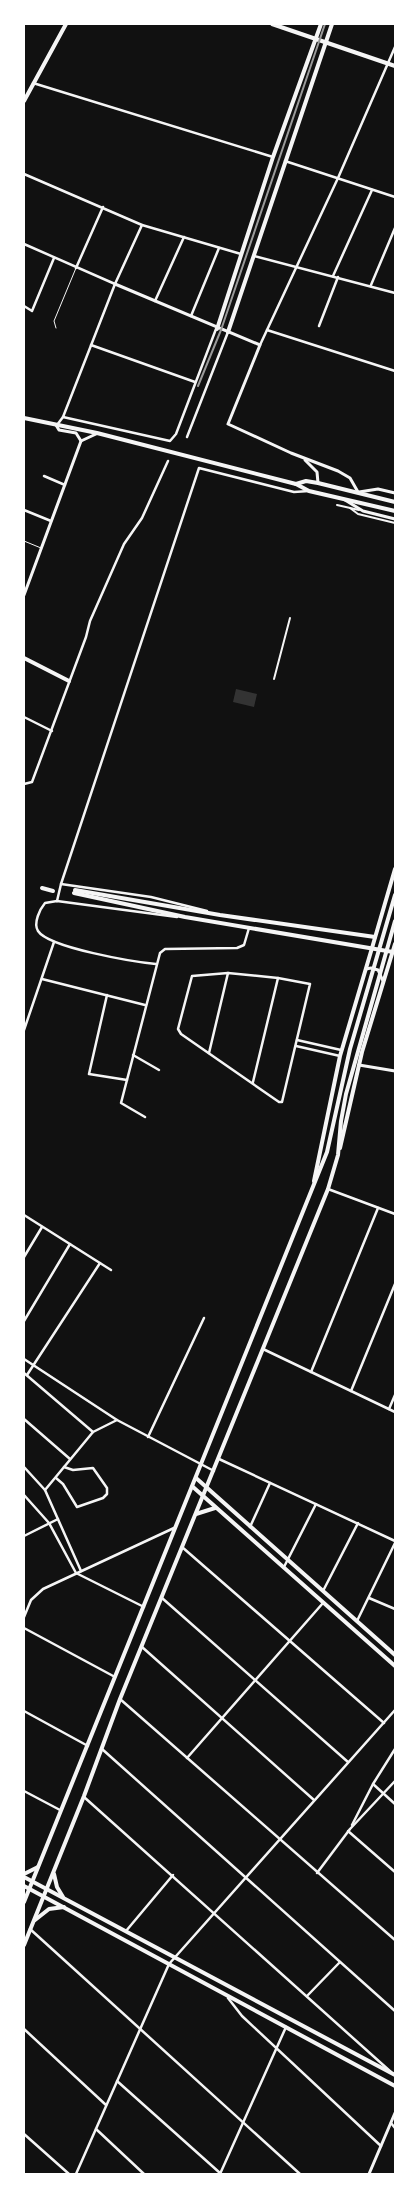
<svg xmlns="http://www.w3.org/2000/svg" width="419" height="2198" viewBox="0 0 419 2198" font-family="Manrope,sans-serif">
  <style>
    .water { fill: #333 }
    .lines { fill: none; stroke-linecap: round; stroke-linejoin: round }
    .service { stroke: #f5f5f5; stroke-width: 1 }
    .pedestrian { stroke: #f5f5f5; stroke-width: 2 }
    .minor { stroke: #f5f5f5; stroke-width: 2.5 }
    .tertiary { stroke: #f5f5f5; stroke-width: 3 }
    .secondary { stroke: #f5f5f5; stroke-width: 4 }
    .primary { stroke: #f5f5f5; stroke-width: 4 }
    .rail { stroke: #9a9a9a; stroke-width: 2 }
  </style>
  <rect width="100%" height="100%" fill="#111"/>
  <path class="water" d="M236,689l21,5 -3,13 -21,-5z"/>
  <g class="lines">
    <g class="service">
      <path d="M56,328l-2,-7 22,-53"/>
      <path d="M24,541l17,7"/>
    </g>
    <g class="pedestrian">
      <path d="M337,505l22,5"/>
      <path d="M350,508l8,6 37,9"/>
      <path d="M274,679l16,-61"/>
    </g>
    <g class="minor">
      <path d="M33,83l240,74"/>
      <path d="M285,161l110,36"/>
      <path d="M24,174l118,51 99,29"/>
      <path d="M24,244l91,40"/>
      <path d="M254,256l141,37"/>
      <path d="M76,268l27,-61"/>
      <path d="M333,276l39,-86"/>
      <path d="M371,285l24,-57"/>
      <path d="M155,301l29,-64"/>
      <path d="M24,306l8,5 22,-53"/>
      <path d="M191,316l28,-68"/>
      <path d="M319,326l19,-49"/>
      <path d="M267,330l128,41"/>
      <path d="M91,345l104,37"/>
      <path d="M260,345l78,-167 57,-131"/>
      <path d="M63,417l107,24 6,-7 40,-105"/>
      <path d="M57,425l6,-8 52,-133 27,-59"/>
      <path d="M187,437l41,-105"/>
      <path d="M44,476l21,9"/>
      <path d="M24,510l27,11"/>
      <path d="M24,717l28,14"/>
      <path d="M24,784l8,-2 54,-145 4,-16 34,-77 18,-26 26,-57"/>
      <path d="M61,884l90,13 56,14"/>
      <path d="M57,901l4,-17 138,-416 95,24 15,-1"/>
      <path d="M156,964c-21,-2 -107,-16 -118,-33 -5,-8 2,-22 7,-28l12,-2 120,16"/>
      <path d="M228,973l50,5 32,6 -28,118h-3l-98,-68 -3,-5 14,-53z"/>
      <path d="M42,979l103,26"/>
      <path d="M107,995l-18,79 38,6"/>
      <path d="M24,1030l30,-88"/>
      <path d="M297,1040l44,10"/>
      <path d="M296,1046l44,10"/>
      <path d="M209,1053l19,-80"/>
      <path d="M133,1055l26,15"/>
      <path d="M253,1082l25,-104"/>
      <path d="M145,1117l-24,-14 39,-150 5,-4 72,-1 7,-3 5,-17"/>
      <path d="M328,1189l67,25"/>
      <path d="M24,1215l87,55"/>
      <path d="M24,1257l18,-30"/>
      <path d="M24,1321l46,-77"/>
      <path d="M263,1349l132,63"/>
      <path d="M24,1359l93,61 97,51"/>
      <path d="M311,1372l67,-164"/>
      <path d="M24,1373l69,59"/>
      <path d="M27,1375l73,-112"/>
      <path d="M351,1391l44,-107"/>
      <path d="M389,1409l6,-14"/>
      <path d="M24,1419l46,40"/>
      <path d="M148,1437l56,-119"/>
      <path d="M219,1459l176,82"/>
      <path d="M24,1467l21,23 36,81"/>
      <path d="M56,1478l7,6 14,23 26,-9 4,-4v-6l-14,-20 -20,2 -9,-3"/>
      <path d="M45,1490l48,-58 24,-12"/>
      <path d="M24,1495l25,28 27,50 68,34"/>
      <path d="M250,1527l20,-44"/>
      <path d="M24,1536l34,-17"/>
      <path d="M182,1547l202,176"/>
      <path d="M284,1567l32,-63"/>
      <path d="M323,1591l35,-68"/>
      <path d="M162,1598l186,164"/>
      <path d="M369,1598l26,11"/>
      <path d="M24,1617l7,-17 12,-11 131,-61"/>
      <path d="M357,1621l38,-78"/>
      <path d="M24,1628l91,49"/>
      <path d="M142,1647l172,153"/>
      <path d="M120,1699l275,241"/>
      <path d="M24,1711l64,35"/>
      <path d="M102,1749l293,262"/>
      <path d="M187,1758l136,-155"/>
      <path d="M373,1784l22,20"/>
      <path d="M24,1791l36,19"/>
      <path d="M84,1797l307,275"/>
      <path d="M352,1825l21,-41 22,-35"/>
      <path d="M348,1831l47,41"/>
      <path d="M317,1873l33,-44 45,-48"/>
      <path d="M30,1929l270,245"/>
      <path d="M126,1931l47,-56"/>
      <path d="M307,1996l33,-34"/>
      <path d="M228,1998l14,18 139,130"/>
      <path d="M24,2029l82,76"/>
      <path d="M117,2081l103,92"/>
      <path d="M391,2123l4,5"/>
      <path d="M96,2129l48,45"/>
      <path d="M24,2134l45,40"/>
      <path d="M76,2174l93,-210 226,-254"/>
      <path d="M220,2174l66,-147"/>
    </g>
    <g class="tertiary">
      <path d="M115,284l145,61 -32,79 63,29 47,18 12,7 8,14"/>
      <path d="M56,425l3,5 17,3 5,8"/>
      <path d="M305,460l12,12 1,11"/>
      <path d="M359,492l19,-3 17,4"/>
      <path d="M345,500l18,11 32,8"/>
      <path d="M24,595l57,-154 15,-7"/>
      <path d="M366,969l5,-1 7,2 5,11"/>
      <path d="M359,1065l36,6"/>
      <path d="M369,2174l26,-61"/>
    </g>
    <g class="secondary">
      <path d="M24,101l42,-77"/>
      <path d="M217,329l56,-172 48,-133"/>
      <path d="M228,332l104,-308"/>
      <path d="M24,418l73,15 199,51"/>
      <path d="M24,658l45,23"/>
      <path d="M314,1181l26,-125 32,-108"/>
    </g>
    <g class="primary">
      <path d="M272,24l123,42"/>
      <path d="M296,484l13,7 86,20"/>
      <path d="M296,484l10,-3 12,2 77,19"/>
      <path d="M42,888l11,3"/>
      <path d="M75,890l145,25 155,22"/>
      <path d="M74,893l111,24 208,35"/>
      <path d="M372,948l23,-79"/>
      <path d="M340,1148l22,-96 33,-108"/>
      <path d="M196,1478l199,177"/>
      <path d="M193,1487l202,179"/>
      <path d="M196,1514l19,-6"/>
      <path d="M24,1874l14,-7"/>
      <path d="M54,1874l3,13 6,10"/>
      <path d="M24,1877l371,198"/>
      <path d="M24,1886l371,200"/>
      <path d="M24,1902l303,-750 23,-103 45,-154"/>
      <path d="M35,1920l14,-11 15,-2"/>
      <path d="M24,1945l60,-149 36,-97 208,-510 10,-34 3,-34 5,-27 49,-173"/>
    </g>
    <path class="rail" d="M198,386l23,-56 104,-306"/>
  </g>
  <rect width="419" height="2198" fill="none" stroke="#ffffff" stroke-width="50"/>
</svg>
